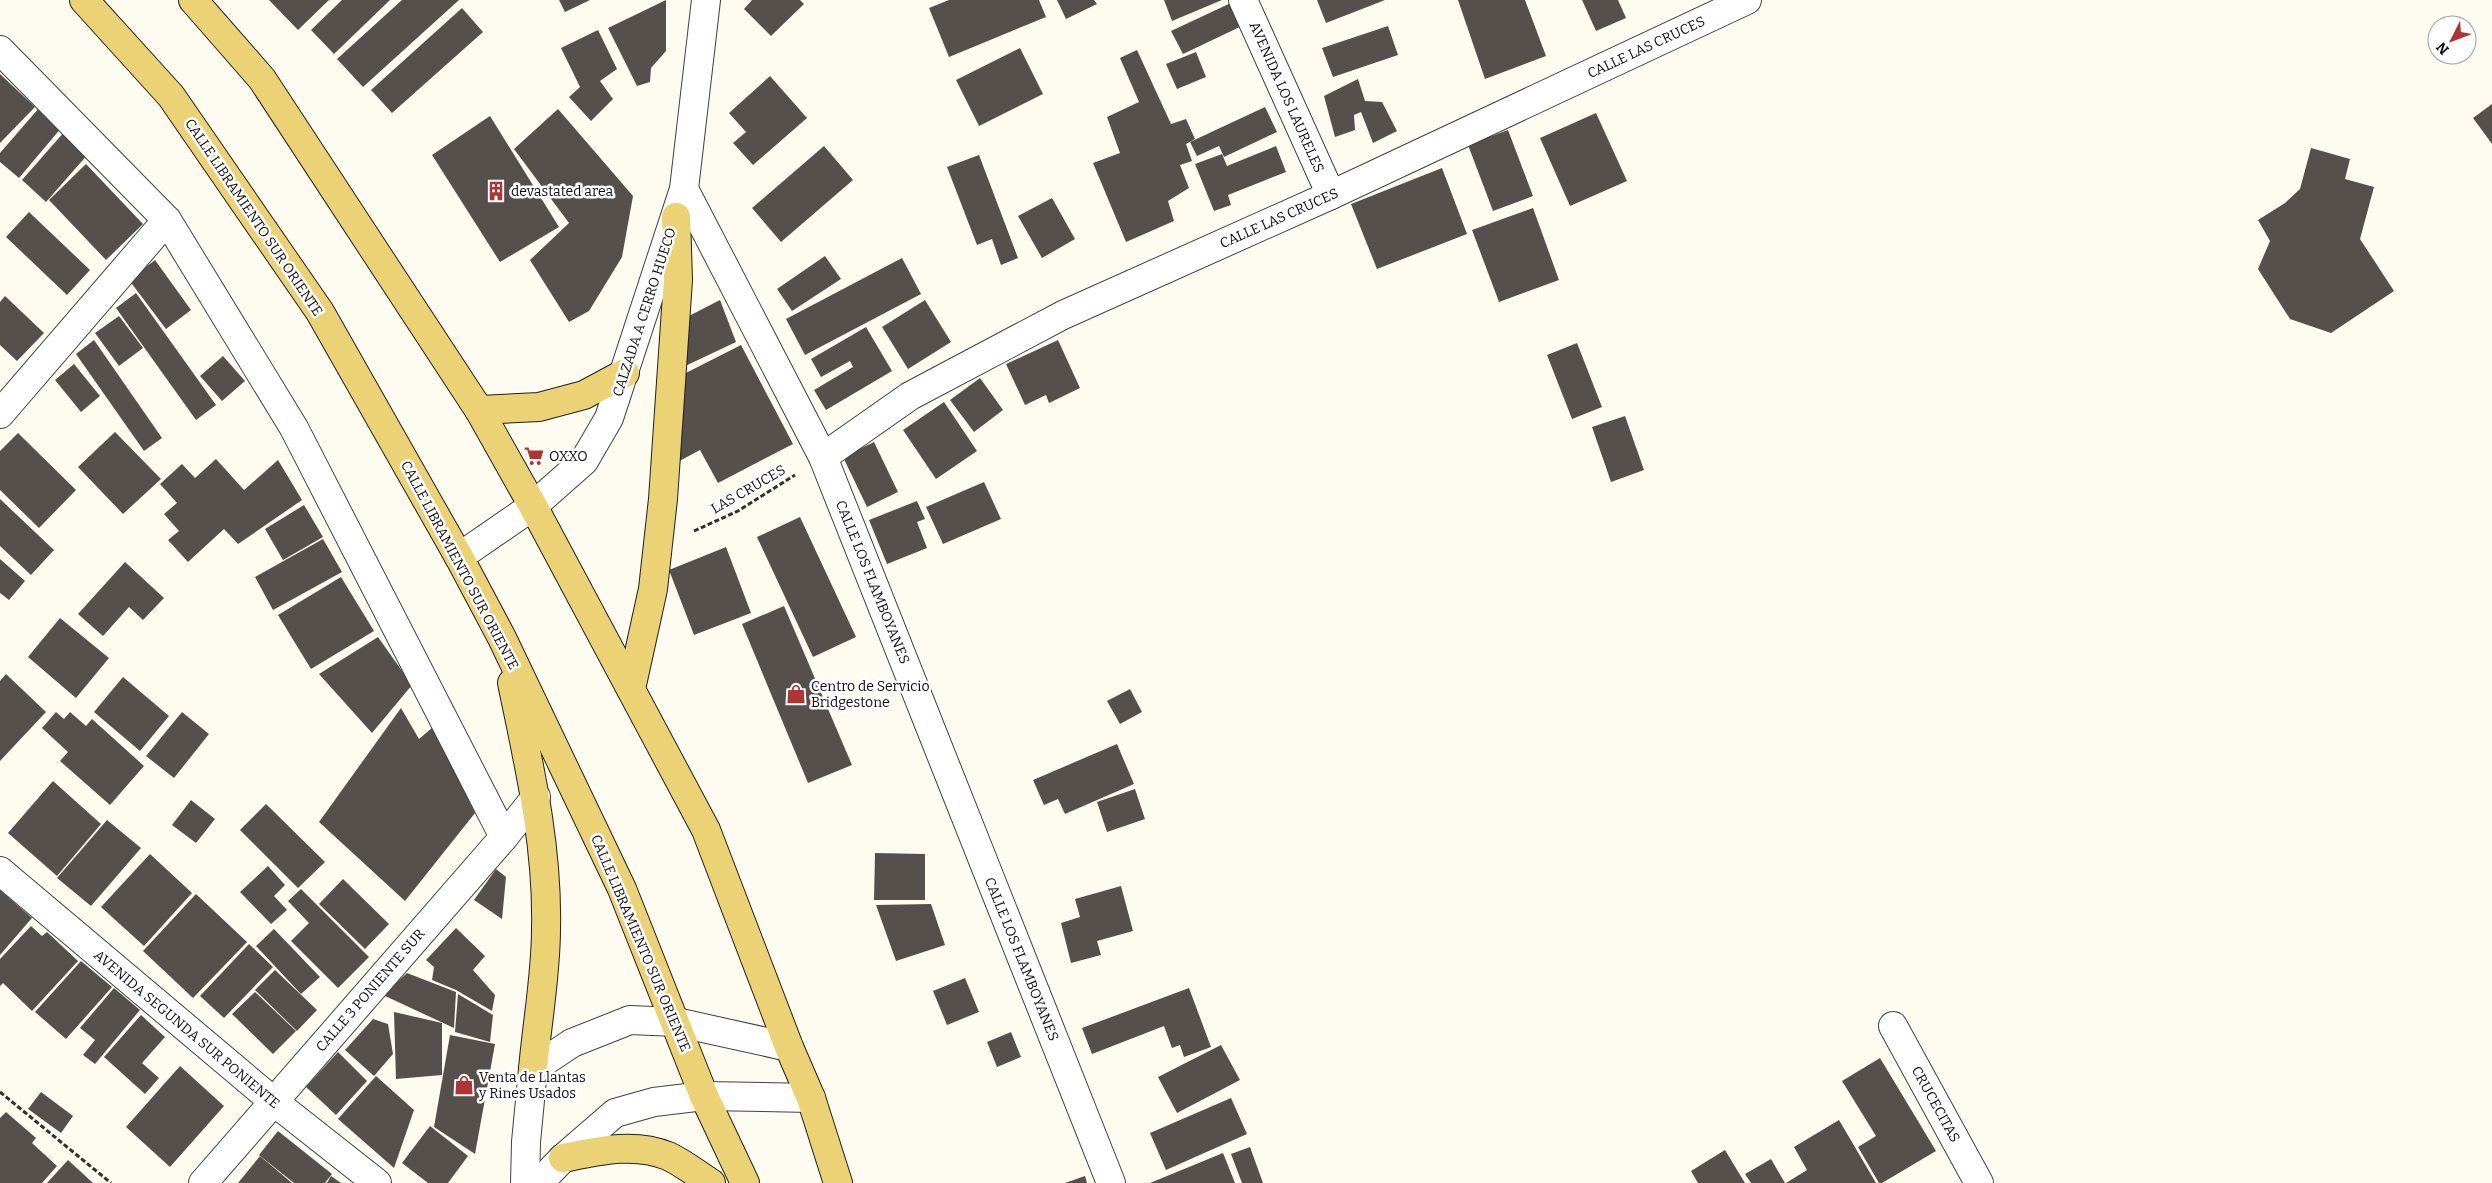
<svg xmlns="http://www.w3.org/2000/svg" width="2492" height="1183" viewBox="0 0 2492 1183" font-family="Bitter,serif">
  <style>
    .building { fill: #56504c }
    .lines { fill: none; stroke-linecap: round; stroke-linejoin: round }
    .minor-casing { stroke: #414141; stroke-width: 30 }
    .tertiary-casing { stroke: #414141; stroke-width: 30 }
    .primary-casing { stroke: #1f1f1f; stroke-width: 30 }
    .path { stroke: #303030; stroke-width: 3; stroke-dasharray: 5 2.5; stroke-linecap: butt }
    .minor { stroke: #fff; stroke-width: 28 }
    .tertiary { stroke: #fff; stroke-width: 28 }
    .primary { stroke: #ebd274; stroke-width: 28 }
    .labels { text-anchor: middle; stroke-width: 5; stroke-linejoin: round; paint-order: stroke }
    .street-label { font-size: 14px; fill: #0e0e0e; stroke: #fff }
    .poi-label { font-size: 14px; fill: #0e0e0e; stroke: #fff; text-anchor: start }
  </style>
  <rect width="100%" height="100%" fill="#fefcf1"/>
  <g class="building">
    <path d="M269,0h60l-31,30z"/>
    <path d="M342,0h48l-56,54 -23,-24z"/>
    <path d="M402,0h57l-96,87 -26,-28z"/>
    <path d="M559,0h31l-25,12z"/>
    <path d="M666,0v51l-15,17 -1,14 -13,4 -29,-58z"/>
    <path d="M752,0h48l4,4 -33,32 -27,-27z"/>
    <path d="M949,0h90l7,17 -97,40 -20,-49z"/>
    <path d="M1057,0h37l3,4 -31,15z"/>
    <path d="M1164,0h58l-50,21z"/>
    <path d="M1317,0h68l-59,23z"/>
    <path d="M1458,0h67l21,56 -61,23z"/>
    <path d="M1582,0h36l8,18 -30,13z"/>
    <path d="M1233,2l11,23 -61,29 -12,-23z"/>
    <path d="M462,8l21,24 -91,81 -21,-23z"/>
    <path d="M1388,26l10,29 -65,22 -11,-29z"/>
    <path d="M598,30l19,39 -17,12 13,18 -22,22 -22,-24 11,-10 -19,-39z"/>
    <path d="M1020,48l23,46 -64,32 -23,-46z"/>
    <path d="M1137,50l34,74 15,-5 9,20 -9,5 6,17 -12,4 9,23 -21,13 6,20 -48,21 -33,-79 27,-10 -13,-36 32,-15 -19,-44z"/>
    <path d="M1196,52l10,25 -29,12 -11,-25z"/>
    <path d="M0,74l35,33 -35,36z"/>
    <path d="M770,76l37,42 -54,47 -20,-22 13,-11 -17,-19z"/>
    <path d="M1358,79l7,22 17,1 15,29 -24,12 -12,-31 -7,3 1,15 -20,7 -11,-41z"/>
    <path d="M2492,104v40l-19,-26z"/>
    <path d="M1265,107l12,25 -53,25 -5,-11 -22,10 -7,-14z"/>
    <path d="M39,108l23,19 -43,51 -19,-16v-9z"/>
    <path d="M558,109l75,87 -11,61 -33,54 -20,11 -39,-62 39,-37 -55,-74z"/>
    <path d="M1596,113l31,68 -57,25 -30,-68z"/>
    <path d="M490,116l69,111 -59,35 -68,-107z"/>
    <path d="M1508,130l25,66 -40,15 -25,-66z"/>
    <path d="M65,131l24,22 -43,49 -24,-22z"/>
    <path d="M824,146l29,34 -72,62 -29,-34z"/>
    <path d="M1276,146l10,26 -58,23 3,10 -17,6 -19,-47 27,-10 5,12z"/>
    <path d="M2311,148l39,11 -5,20 29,8 -14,52 34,52 -63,42 -41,-14 -32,-50 12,-28 -12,-21 27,-17 15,-14z"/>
    <path d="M979,155l39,103 -17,7 -9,-26 -15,6 -30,-78z"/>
    <path d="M86,164l57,60 -37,36 -57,-60z"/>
    <path d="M1442,168l25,66 -90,35 -26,-65z"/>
    <path d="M1052,198l23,41 -33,19 -24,-42z"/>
    <path d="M1533,208l26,72 -60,22 -27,-72z"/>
    <path d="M29,212l61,58 -23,25 -61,-58z"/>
    <path d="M825,256l16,23 -49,32 -15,-22z"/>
    <path d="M902,258l19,36 -116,61 -19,-36z"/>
    <path d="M155,260l36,50 -25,19 -37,-49z"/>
    <path d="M136,293l80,112 -20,15 -80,-112z"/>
    <path d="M5,296l39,37 -27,28 -17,-16v-43z"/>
    <path d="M720,300l16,42 -55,26 4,-50z"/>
    <path d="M925,300l26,42 -43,27 -26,-42z"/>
    <path d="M119,316l24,32 -24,18 -24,-33z"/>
    <path d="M866,327l26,44 -66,39 -12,-20 39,-23 -3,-6 -29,16 -10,-18z"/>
    <path d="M94,340l68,98 -18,13 -68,-97z"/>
    <path d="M1058,340l22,48 -31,15 -3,-8 -21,10 -19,-41z"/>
    <path d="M1577,343l25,64 -30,12 -25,-64z"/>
    <path d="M741,345l52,99 -75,39 -18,-33 -28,15 2,-86z"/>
    <path d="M223,356l22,25 -23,20 -22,-25z"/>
    <path d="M74,364l26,32 -19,16 -26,-32z"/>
    <path d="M980,378l23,32 -29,22 -24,-32z"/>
    <path d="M944,402l33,49 -41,28 -33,-49z"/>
    <path d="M1625,416l19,54 -33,12 -19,-55z"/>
    <path d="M115,432l46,47 -38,35 -45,-47z"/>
    <path d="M18,433l58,57 -37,38 -39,-38v-39z"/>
    <path d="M874,442l24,50 -31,15 -24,-50z"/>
    <path d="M216,459l28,31 34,-30 24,40 -64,44 -14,-15 -36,33 -20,-22 11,-9 -15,-17 13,-11 -17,-19 22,-20 13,14z"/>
    <path d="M984,482l17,37 -58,25 -17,-37z"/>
    <path d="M0,499l54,51 -23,25 -31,-29z"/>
    <path d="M917,501l8,18 -8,3 10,26 -40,16 -18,-44z"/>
    <path d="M304,505l19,32 -40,23 -18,-31z"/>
    <path d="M800,517l56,120 -43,20 -56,-120z"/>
    <path d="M323,539l19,33 -69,38 -18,-33z"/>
    <path d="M726,547l25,66 -57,22 -25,-65z"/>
    <path d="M0,559l25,22 -16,19 -9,-7z"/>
    <path d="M125,562l39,36 -21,22 -14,-13 -26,29 -25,-22z"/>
    <path d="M341,577l33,54 -63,38 -33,-54z"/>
    <path d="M784,606l68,159 -44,18 -66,-159z"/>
    <path d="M60,618l49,40 -33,40 -48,-41z"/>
    <path d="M378,637l34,48 -40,48 -53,-59z"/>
    <path d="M6,674l40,38 -46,49v-80z"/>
    <path d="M123,677l46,39 -29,35 -46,-39z"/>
    <path d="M1130,689l12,23 -22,12 -13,-23z"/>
    <path d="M401,708l18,31 14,-12 42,86 -70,88 -86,-79z"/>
    <path d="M56,712l8,7 6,-7 16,14 6,-7 52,47 -34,39 -50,-44 8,-9 -26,-24z"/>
    <path d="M182,712l27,22 -35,44 -28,-22z"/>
    <path d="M1117,744l17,40 -69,30 -7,-15 -14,6 -11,-25z"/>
    <path d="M53,781l48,43 -44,52 -49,-43z"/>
    <path d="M1135,789l10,30 -38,13 -10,-30z"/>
    <path d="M191,800l24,19 -19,24 -24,-18z"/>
    <path d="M266,804l59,58 -27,26 -58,-58z"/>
    <path d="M107,820l34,28 -50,58 -34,-28z"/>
    <path d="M875,853l50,1v46h-51z"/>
    <path d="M150,854l42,39 -48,53 -43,-39z"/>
    <path d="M268,866l17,19 -11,11 13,14 -16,14 -31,-32z"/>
    <path d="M496,869l10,8 -4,42 -28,-19z"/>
    <path d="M343,879l46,45 -24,25 -46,-45z"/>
    <path d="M1121,886l12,45 -36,10 4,14 -30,8 -10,-40 19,-6 -5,-18z"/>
    <path d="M301,889l68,68 -31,31 -47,-47 18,-18 -21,-22z"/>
    <path d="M0,890l32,28 -32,37z"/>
    <path d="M196,894l51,48 -54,56 -50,-47z"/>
    <path d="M931,904l14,41 -49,16 -20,-56z"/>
    <path d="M31,926l11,10 5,-4 31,29 -46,50 -29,-28 -3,3v-27z"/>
    <path d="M456,928l29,28 -12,14 22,25 -3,16 -36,-21 -24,-10 2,-13 -8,-7z"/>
    <path d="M274,929l46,48 -19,17 -45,-48z"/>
    <path d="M249,944l24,23 -49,51 -24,-22z"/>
    <path d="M81,961l31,26 -46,52 -31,-27z"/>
    <path d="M275,970l42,40 -20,21 -42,-41z"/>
    <path d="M407,973l49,19 -2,36 -71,-33z"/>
    <path d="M965,978l14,34 -32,13 -14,-34z"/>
    <path d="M114,988l26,22 -45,54 -12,-9 12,-15 -15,-12z"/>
    <path d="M1189,988l22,59 -27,10 -4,-12 -8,3 -8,-22 -72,28 -10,-26z"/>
    <path d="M255,992l41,39 -23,23 -41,-40z"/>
    <path d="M458,994l35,21 -3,27 -35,-10z"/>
    <path d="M394,1012l48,11v52l-46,4z"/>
    <path d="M141,1015l24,22 -23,26 17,15 -14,16 -41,-37z"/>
    <path d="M373,1019l15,5 5,30 -19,22 -29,-26z"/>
    <path d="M1011,1032l10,25 -24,10 -10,-25z"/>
    <path d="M450,1035l45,9 -20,110 -41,-27z"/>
    <path d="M1221,1045l19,35 -63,33 -19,-36z"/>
    <path d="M338,1052l29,29 -31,34 -30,-28z"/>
    <path d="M1880,1058l56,93 -54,32h-3l-21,-36 18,-11 -34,-55z"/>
    <path d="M180,1066l44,40 -54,61 -44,-40z"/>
    <path d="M376,1076l38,34 -20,58 -56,-49z"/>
    <path d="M41,1092l32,24 -12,17 -33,-24z"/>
    <path d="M1231,1098l16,36 -81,36 -16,-37z"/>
    <path d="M6,1112l30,26 -4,5 25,23 -15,17h-42v-65z"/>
    <path d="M1839,1120l37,63h-90l21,-13 -13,-23z"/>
    <path d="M430,1126l38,30 -20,27h-20l-26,-20z"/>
    <path d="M278,1131l54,43 -7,9h-31l-35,-28z"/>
    <path d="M1250,1147l13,36h-21l-11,-29z"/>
    <path d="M1725,1150l20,33h-47l-7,-12z"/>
    <path d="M1223,1153l12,30h-85z"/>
    <path d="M260,1156l32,27h-54z"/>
    <path d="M1771,1159l14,24h-34l-6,-9z"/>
    <path d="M68,1160l25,23h-46z"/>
    <path d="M331,1176l10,7h-14z"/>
    <path d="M1085,1176l2,7h-22z"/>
  </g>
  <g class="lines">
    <defs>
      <g id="minor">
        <path d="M1243,0l88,195"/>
        <path d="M0,50l167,170 127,208 210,409"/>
        <path d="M684,189l139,268 288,726"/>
        <path d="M0,414l167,-194"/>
        <path d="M823,457l87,-61 153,-81 268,-120 416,-195"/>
        <path d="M459,557l74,-51 51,-45 25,-43 75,-229 22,-189"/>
        <path d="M0,871l273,230 104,82"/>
        <path d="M1893,1026l86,157"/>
        <path d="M203,1183l301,-346 32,-40"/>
      </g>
      <g id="tertiary">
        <path d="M525,1183l1,-41 7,-73 39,-26 58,-23 46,2 113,25"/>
        <path d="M539,1183l24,-25 52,-45 39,-11 50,-6 107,2"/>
      </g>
      <g id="primary">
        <path d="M84,0l87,96 149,216 139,245 43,81 120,251 82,207 41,87"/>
        <path d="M193,0l69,79 217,331 54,96 173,324 83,217 22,51 27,85"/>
        <path d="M479,410l60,-3 45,-12 41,-22"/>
        <path d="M512,683c17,82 36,162 34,246 0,46 -9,94 -13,140"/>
        <path d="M631,689l22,-100 10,-90 15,-219 -2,-63"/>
        <path d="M563,1158c35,-7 71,-16 105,-2 15,7 29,18 43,27"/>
      </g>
    </defs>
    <use href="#minor" class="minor-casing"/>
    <use href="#tertiary" class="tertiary-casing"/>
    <use href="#primary" class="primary-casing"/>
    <g class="path">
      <path d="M694,531l44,-20 57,-36"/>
      <path d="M0,1092l111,91"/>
    </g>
    <use href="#minor" class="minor"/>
    <use href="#tertiary" class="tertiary"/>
    <use href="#primary" class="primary"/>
  </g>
  <defs>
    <symbol id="building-bare" viewBox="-9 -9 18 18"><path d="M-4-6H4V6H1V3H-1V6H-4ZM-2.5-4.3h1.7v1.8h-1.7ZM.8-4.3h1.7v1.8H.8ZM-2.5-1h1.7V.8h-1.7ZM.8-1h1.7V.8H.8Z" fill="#b13435" stroke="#fff" stroke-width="2.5" paint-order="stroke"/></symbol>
    <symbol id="supermarket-bare" viewBox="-9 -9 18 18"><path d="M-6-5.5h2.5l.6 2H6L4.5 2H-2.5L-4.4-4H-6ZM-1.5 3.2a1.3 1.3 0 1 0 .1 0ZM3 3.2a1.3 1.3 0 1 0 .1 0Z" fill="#b13435" stroke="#fff" stroke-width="2.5" paint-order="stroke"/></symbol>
    <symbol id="shop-bare" viewBox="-9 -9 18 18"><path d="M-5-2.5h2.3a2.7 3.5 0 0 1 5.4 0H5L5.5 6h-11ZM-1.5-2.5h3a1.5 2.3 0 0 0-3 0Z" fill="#b13435" stroke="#fff" stroke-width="2.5" paint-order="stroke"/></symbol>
  </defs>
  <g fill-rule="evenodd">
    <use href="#building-bare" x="482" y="177" width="28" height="28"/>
    <use href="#supermarket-bare" x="520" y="442" width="28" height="28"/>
    <use href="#shop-bare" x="782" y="680" width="28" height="28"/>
    <use href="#shop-bare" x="450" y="1071" width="28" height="28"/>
  </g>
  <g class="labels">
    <g class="street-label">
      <text transform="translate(1646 47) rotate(-25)" y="5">CALLE LAS CRUCES</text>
      <text transform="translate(1287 97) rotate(66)" y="5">AVENIDA LOS LAURELES</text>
      <text transform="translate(254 217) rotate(56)" y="5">CALLE LIBRAMIENTO SUR ORIENTE</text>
      <text transform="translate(1279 218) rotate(-24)" y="5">CALLE LAS CRUCES</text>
      <text transform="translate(644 312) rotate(-72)" y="5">CALZADA A CERRO HUECO</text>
      <text transform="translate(748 489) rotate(-30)" y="5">LAS CRUCES</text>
      <text transform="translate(460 565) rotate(62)" y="5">CALLE LIBRAMIENTO SUR ORIENTE</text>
      <text transform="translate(873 582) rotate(68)" y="5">CALLE LOS FLAMBOYANES</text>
      <text transform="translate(641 943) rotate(67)" y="5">CALLE LIBRAMIENTO SUR ORIENTE</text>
      <text transform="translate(1022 959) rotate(68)" y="5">CALLE LOS FLAMBOYANES</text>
      <text transform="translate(370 990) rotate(-49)" y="5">CALLE 3 PONIENTE SUR</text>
      <text transform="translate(187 1029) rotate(40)" y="5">AVENIDA SEGUNDA SUR PONIENTE</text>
      <text transform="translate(1936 1104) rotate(61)" y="5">CRUCECITAS</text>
    </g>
    <g class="poi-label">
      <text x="511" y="196">devastated area</text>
      <text x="549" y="461">OXXO</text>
      <text x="811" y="691">Centro de Servicio<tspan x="811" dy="16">Bridgestone</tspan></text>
      <text x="479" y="1082">Venta de Llantas<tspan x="479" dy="16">y Rines Usados</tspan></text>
    </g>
  </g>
  <g transform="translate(2452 40) rotate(228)"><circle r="24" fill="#ffffff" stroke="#9f9f9f"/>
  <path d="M0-4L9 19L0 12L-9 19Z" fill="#b13435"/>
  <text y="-8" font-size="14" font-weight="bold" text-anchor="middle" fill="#0e0e0e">N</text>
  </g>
</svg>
